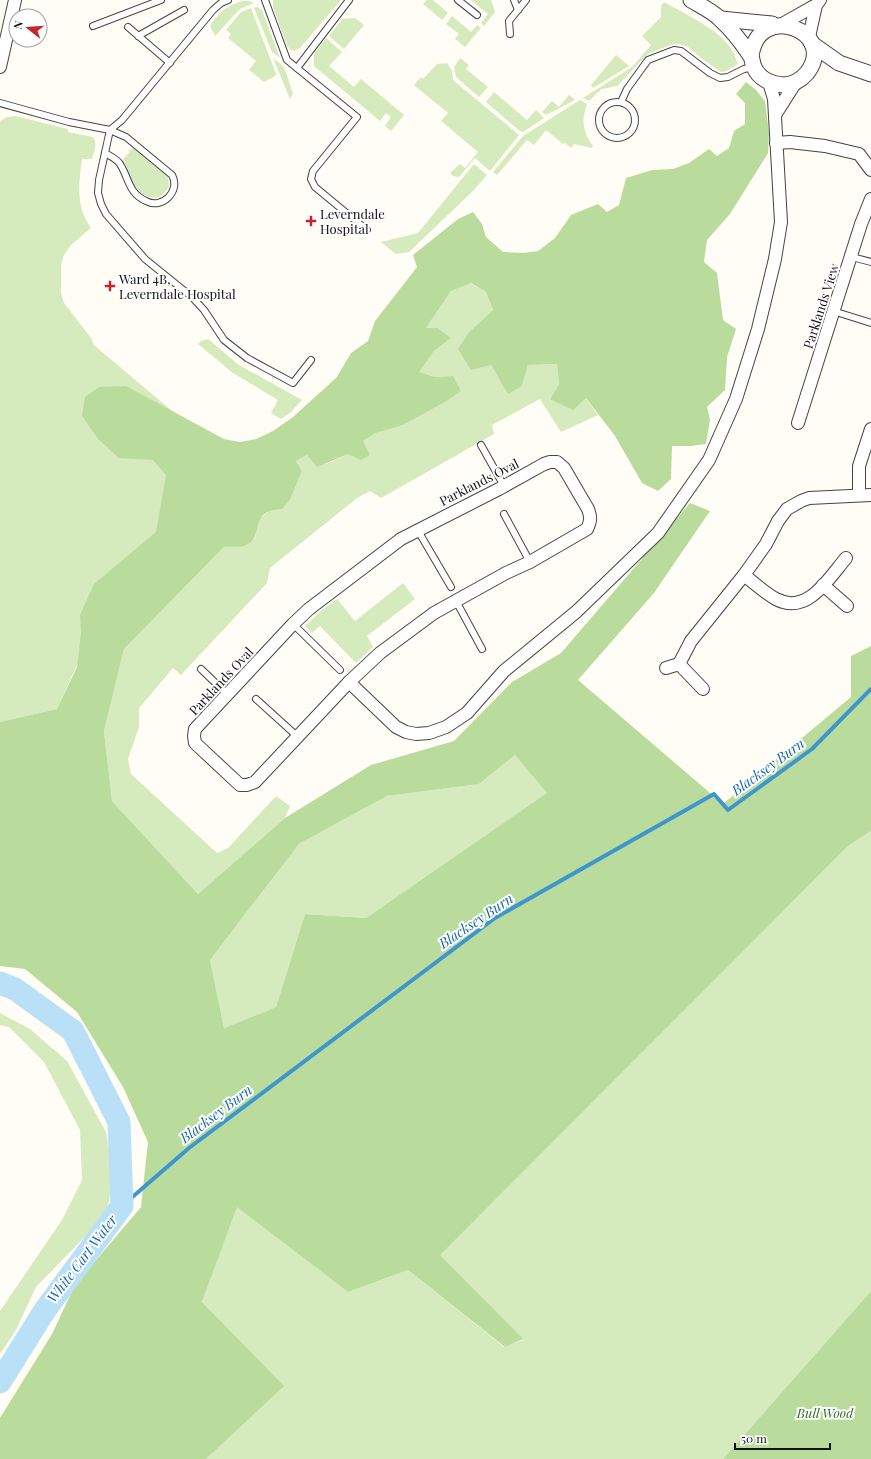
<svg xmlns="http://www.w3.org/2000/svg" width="871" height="1459" viewBox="0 0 871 1459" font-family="'Playfair Display',serif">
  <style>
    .green { fill: #d5ebbd }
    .forest { fill: #b9dc9c; fill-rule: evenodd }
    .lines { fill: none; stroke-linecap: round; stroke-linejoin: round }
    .stream { stroke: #3f96cf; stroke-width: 4 }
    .river { stroke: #b9e0f7; stroke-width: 23 }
    .service-casing { stroke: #444; stroke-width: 8 }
    .minor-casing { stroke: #444; stroke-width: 14 }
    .tertiary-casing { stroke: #444; stroke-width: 17 }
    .service { stroke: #fff; stroke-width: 6 }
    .minor { stroke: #fff; stroke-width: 12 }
    .tertiary { stroke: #fff; stroke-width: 15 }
    .poi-dot { fill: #c4262e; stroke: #fff; stroke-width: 1.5 }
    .labels { text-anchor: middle; stroke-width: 4; stroke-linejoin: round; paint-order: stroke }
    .poi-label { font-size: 13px; fill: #111; stroke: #fff; text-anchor: start }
    .street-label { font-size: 13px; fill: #111; stroke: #fff }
    .park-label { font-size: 13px; font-style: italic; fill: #2f6b1f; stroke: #fff }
    .water-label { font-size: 14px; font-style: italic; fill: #1768a6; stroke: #fff }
  </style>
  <rect width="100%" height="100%" fill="#fffdf5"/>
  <g class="green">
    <path d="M273,0h68l-41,48 -6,3 -3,-1 -4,-4 -14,-39z"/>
    <path d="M427,0h6l15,13 -6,7 -19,-16z"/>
    <path d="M471,0h20l4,12 -11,14 -3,-3 7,-9z"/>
    <path d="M242,1h7l5,2 -14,6 -25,27 -5,-10c9,-14 15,-19 32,-25z"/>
    <path d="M664,2c21,12 55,27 68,48 3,4 4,10 6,14l-12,7 -5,1 -16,-11 -17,-14 -9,-3 -9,1 -22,9 -31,32 -15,3 -6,5 -7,7 -6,-3 49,-31 19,-22 -9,-9 19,-19v-11z"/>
    <path d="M257,7l5,3 18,48 -8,-6 -18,-44z"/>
    <path d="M251,8l25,66 -1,2 -11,6 -15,-12 7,-9 -28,-23 3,-4 -5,-4 15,-18z"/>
    <path d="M452,16l19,16 6,-7 4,3 -16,19 -10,-8 4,-5 -13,-10z"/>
    <path d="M355,18l9,7 -20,24 -15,-13 13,-17z"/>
    <path d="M326,38l16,14 -13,14 25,21 7,-8 43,36 -13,16 -6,-5 6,-9 -5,-4 -6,8 -66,-55v-12z"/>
    <path d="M616,55l13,11 -36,22 -2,-3z"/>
    <path d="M273,58l11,9 9,27 -3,5z"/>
    <path d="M460,58l9,7 -3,4 22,18 -9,10 -23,-20 -2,-10z"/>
    <path d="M447,63l5,8 1,9 66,55 -29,36 -15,-13 -16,19 -6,-1 -3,-3 10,-9 5,4 13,-16 -37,-31 7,-8 -34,-28 6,-7h4l13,-14z"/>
    <path d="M494,92l33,28 9,-10 8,8 -21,14 -3,-1 -34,-29z"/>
    <path d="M569,95l6,5 -29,15 -4,-3 10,-11 7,6z"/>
    <path d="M580,100l7,4c-6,17 -4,29 6,42l-1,2 -18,-4 -3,4 -6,-5 -2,1 -17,-14 -12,15 -7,-5 -30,35 -4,-3 30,-36z"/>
    <path d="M15,116l53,13v3l25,5c5,6 1,15 -1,22h-10c-3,24 -7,47 9,69l-20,17 -7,10 -3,9v29l3,10 27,35 3,7 78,66 44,25 -16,73 -102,110 -41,90 -57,13v-601l7,-4z"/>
    <path d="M133,147l35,30 1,9c-9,19 -27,13 -36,-3 -4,-7 -5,-17 -10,-23z"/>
    <path d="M474,164l13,11 -14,16 -64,61 -13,2 -15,-12 37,-9z"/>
    <path d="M470,283l16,9 7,18 -24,22 27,41 26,13 6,-21 29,-1 2,20 -9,15 35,-2 13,18 -37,17 -21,-33 -48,26 2,9 -113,64 -11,-7 -13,7 -87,70 -3,15 -86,92 -8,-7 -34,40v19l-11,32 3,15 86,79 11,-5 48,-52 14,10 -5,12 -87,76 -86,-93 -8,-70 20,-82 100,-102 22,-2 9,-7 4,-19 12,-10 20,-11 11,-27 -6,-10 11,-6 19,9 22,-10 15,-13 12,-9 28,-7 44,-24 6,-25 -18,1 -17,-5 16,-21 17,-13 -13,-10h-12l25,-37z"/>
    <path d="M208,339l31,26 63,35 -11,12 -10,7 -10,-6 7,-13 -45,-27 -35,-29 3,-3z"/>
    <path d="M403,583l12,16 -48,37 6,11 -17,16 -36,-37 -8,7 -7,-7 16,-15 16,-12 18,22z"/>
    <path d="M515,755l33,38 -182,125 -61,-4 -29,93 -52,21 -14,-68 89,-116 88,-48 92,-12z"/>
    <path d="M871,831v460l-148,168h-517l77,-73 -81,-84 35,-96 111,86 60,-22 96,77 19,-7 -84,-85 409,-409z"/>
    <path d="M0,1013l30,16 37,32 39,71 7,43 -6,39 -71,73 -20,43 -16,24v-43l62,-91 20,-40 -2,-50 -36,-68 -35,-35 -9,-2z"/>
  </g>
  <g class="forest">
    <path d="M746,82l9,7 10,12 4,33 -1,19 -38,61 -23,26 -3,22 13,11 6,47 13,9 -9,28 -2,33 -18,17 3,13 -4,24 -15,2h-19l-1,33 -13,12 -16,-8 -27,-47 -29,-38 -13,12 -23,-11 9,-15 -2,-20 -29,1 -6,21 -14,8 -17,-29 -20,5 -13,-21 11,-17 24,-22 -7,-18 -15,-9 -20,8 -25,37h12l13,10 -17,13 -15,21 16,5 18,-1 8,15 -14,10 -44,24 -28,8 -12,8 7,14 -9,5 -13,-6 -31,13 -10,-12 -11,6 6,10 -11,27 -9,11c-35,1 -16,27 -36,36 -5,3 -16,1 -22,2l-100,102 -20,82 8,70 86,93 87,-76 86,-53 83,-24 58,-59 49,-29 129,-150 20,8 -56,82 -76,87 145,124 128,-107v-41l20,-10v185l-23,15 -408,409 83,84 -18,8 -97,-77 -60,22 -111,-85 -35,95 82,84 -78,73h-206v-41l52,-84 23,-49 66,-78 7,-65 -25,-55 -46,-75 -52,-43 -25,-3v-244l57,-13 20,-42 4,-34 -1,-18 14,-31 62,-52 10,-57 -13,-15 -34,-2 -21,-19 -16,-23 3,-19 14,-10 27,-1 98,53 16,3 16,-3 17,-8 20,-14 44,-40 14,-24 17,-12 7,-20 42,-54 -4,-12 45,-36 15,-7 9,12 4,13 17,15 20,1 15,-2 17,-13 16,-23 27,-11 9,8 12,-7 7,-27 26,-8 21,-1 16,-6 20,-14 8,7 12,-8 5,-17 11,-7v-21l-9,-9zM515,755l32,38 -181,125 -61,-4 -29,93 -52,21 -14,-68 89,-116 88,-48 92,-12z"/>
    <path d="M871,1291v168h-148z"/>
  </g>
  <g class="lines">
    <path class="stream" d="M122,1206l67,-58 306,-230 219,-124 14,16 84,-61 59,-60"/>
    <path class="river" d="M0,983l15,6 58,42 46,91 3,84 -77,104 -45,72"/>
    <defs>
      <g id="service">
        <path d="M228,0l-7,3 -8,7 -91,110 -12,10 -11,50 -1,13 3,11 5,10 39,45 47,38 12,13 20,30 23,18 46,25 18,-23"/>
        <path d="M265,0l22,60 70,57 -44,54 -2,8 4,8 52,43"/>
        <path d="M458,0l19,15"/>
        <path d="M514,0l4,10"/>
        <path d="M93,26l68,-26"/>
        <path d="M128,27l42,36"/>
        <path d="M510,34l-1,-13 17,-21"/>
        <path d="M138,36l46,-26"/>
        <path d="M297,68l52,-68"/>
        <circle cx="617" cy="120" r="18"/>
        <path d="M621,102l6,-13 21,-29 26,-10 7,1 29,22 10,5 8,-1 16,-8 9,-2"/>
        <path d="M0,103l69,19 41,8 16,7 46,38c9,16 -10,35 -26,26 -18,-8 -17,-23 -26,-37 -3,-5 -10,-8 -15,-11"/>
        <path d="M852,257l19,5"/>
        <path d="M833,311l38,12"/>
        <path d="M481,445l23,41"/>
        <path d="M504,514l26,48"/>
        <path d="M417,529l34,58"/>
        <path d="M456,601l26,48"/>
        <path d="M293,624l47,46"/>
        <path d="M201,669l27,26"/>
        <path d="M256,699l42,38"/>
      </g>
      <g id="minor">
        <path d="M784,23l32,-18 4,-5"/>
        <path d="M809,37l7,-32"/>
        <path d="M0,67l15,-67"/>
        <path d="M775,115l21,-33"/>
        <path d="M776,143l14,-1 35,4 34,8 12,16"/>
        <path d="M798,423l63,-199 10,-25"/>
        <path d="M550,462h7l7,6 24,41c3,8 3,12 -1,20l-57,33 -24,11 -72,40 -54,40 -31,29 -94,100 -8,3h-7l-45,-42 -1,-7 1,-7 98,-105 16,-15 92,-70 98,-50 45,-25z"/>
        <path d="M859,495v-29l12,-37"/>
        <path d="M744,575c10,8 21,18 32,24 31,17 53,-21 70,-41"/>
        <path d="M823,585l24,21"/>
        <path d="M666,668l13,-4"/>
        <path d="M349,682l47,45 10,5 10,2 13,-1 17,-6 21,-14 37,-42 72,-59 82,-79 51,-73 27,-61 22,-70 17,-70 6,-37 -7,-123 -5,-17"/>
        <path d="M703,689l-24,-25 12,-23 53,-66 22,-31 12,-23 9,-12 14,-8 8,-3 62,-3"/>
      </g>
      <g id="tertiary">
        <path d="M691,0c10,6 23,12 30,20 11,10 21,23 29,35 3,4 2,8 4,12 5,12 17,17 29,18 9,0 18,-5 24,-12 32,-42 -50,-73 -56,-16"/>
        <path d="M721,19l51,5"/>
        <path d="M812,44l27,19 32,11"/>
      </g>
    </defs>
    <use href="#service" class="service-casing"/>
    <use href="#minor" class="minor-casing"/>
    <use href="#tertiary" class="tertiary-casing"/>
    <use href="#service" class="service"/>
    <use href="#minor" class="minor"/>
    <use href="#tertiary" class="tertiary"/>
  </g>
  <g class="poi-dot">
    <path d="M309 215h4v4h4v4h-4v4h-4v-4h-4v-4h4z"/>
    <path d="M108 280h4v4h4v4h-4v4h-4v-4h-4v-4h4z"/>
  </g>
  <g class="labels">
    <g class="poi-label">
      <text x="320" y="219">Leverndale<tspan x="320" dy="15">Hospital</tspan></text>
      <text x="119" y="284">Ward 4B,<tspan x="119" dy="15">Leverndale Hospital</tspan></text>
    </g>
    <g class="street-label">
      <text transform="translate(821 306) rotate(-72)" y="5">Parklands View</text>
      <text transform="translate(479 482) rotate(-27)" y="5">Parklands Oval</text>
      <text transform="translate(221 681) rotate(-47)" y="5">Parklands Oval</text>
    </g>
    <g class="park-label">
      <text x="825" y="1418">Bull Wood</text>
    </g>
    <g class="water-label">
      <text transform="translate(768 767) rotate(-36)" y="5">Blacksey Burn</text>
      <text transform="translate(476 921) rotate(-34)" y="5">Blacksey Burn</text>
      <text transform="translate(216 1114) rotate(-37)" y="5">Blacksey Burn</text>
      <text transform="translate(82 1259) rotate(-53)" y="5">White Cart Water</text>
    </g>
  </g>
  <g transform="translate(28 28) rotate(287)"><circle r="19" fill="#ffffff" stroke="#a0a0a0"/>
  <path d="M0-3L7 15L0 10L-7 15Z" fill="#c4262e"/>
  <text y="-6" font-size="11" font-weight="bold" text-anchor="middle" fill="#111111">N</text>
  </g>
  <path d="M735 1443v6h95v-6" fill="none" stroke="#111111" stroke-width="2"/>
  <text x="741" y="1443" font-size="12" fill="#111111" stroke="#ffffff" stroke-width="3" paint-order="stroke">50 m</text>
</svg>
